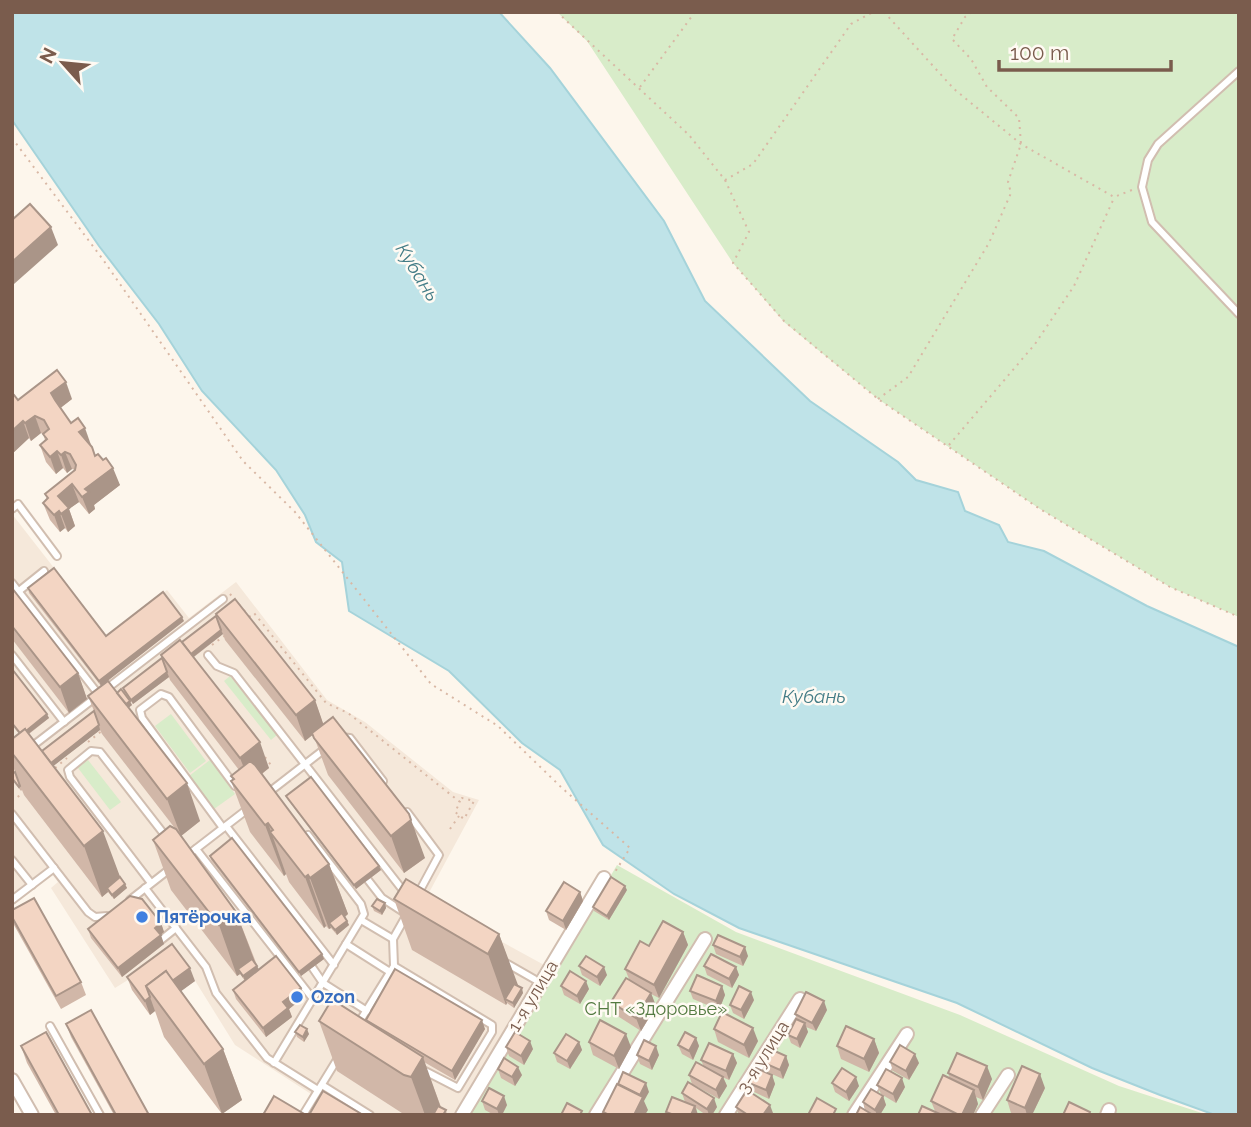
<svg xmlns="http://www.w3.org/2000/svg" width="1251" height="1127" viewBox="0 0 1251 1127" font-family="Raleway,sans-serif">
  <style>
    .residential { fill: #f5e8da }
    .green { fill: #d8ecc9 }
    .water { fill: #bfe3e8; stroke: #a5d3da; stroke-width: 2 }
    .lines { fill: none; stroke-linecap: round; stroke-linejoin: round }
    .service-casing { stroke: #d1beb0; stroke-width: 10 }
    .minor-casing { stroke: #d1beb0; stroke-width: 16 }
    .path { stroke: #d9b8a5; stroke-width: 2; stroke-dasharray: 2 5; stroke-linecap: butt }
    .service { stroke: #fff; stroke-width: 6 }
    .minor { stroke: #fff; stroke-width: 12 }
    .wall { fill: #d1b7a8 }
    .shaded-wall { fill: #aa9588 }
    .building { fill: #f3d5c3; stroke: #aa9588; stroke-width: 2 }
    .shop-dot { fill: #3f7fe0; stroke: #fffaf3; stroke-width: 2.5 }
    .labels { text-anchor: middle; stroke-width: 5; stroke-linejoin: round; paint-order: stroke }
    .shop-label { font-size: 18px; font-weight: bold; fill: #366cbe; stroke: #fffaf3; text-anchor: start }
    .street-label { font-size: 18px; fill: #7a5c4d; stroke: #fffaf3 }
    .park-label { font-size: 18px; fill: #537a41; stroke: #fffaf3 }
    .water-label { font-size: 19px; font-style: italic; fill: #437c86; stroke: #fffaf3 }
  </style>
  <rect width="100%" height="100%" fill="#fdf6ec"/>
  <path class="residential" d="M12,514l95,122 60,-46 22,28 47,-36 91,118 38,22 88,70 26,8 -54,100 121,66 -90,149h-158l13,-21 -76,-49 -59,-95 -61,38 -64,-100 7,-6 -10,-13 -36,27z"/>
  <g class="green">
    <path d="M557,12h682v605l-69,-30 -130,-78 -162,-110 -94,-77 -51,-59 -146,-222z"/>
    <path d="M230,676l47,59 -6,5 -47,-59z"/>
    <path d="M171,714l35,47 -16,12 -35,-47z"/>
    <path d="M88,760l33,42 -11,8 -32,-42z"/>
    <path d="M210,760l25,34 -21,15 -25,-33z"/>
    <path d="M617,865l119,67 224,83 159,71 89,29h-738z"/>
  </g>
  <path class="water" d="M12,12h487l51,56 114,153 41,80 105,100 88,61 18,18 42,12 7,19 34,14 9,17 36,9 103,55 92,41v468h-24l-55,-20 -68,-27 -135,-65 -218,-75 -65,-34 -71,-49 -43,-75 -38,-27 -73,-72 -100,-60 -7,-49 -26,-20 -11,-27 -29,-45 -74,-79 -43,-67 -60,-78 -87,-126z"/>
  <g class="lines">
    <defs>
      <g id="service">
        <path d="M1239,71l-81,73 -10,16 -6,27 10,35 87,92"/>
        <path d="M12,509l6,-5 39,52"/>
        <path d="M12,583l87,112"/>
        <path d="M19,591l25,-20"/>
        <path d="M12,655l52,67"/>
        <path d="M208,655l9,11 17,7 171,220"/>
        <path d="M105,690l118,-91"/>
        <path d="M340,737l10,1 33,43"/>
        <path d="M30,748l66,-51"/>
        <path d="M268,793l58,-45"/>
        <path d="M407,812l32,43 -21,39"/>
        <path d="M12,814l76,98 7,5 12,-1"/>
        <path d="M226,826l108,139"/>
        <path d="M223,828l-81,-110 -2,-8 21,-16 8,3 66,89"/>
        <path d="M196,849l117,150"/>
        <path d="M188,855l61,-47"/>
        <path d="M12,860l20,25"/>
        <path d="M368,880l14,18 20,13"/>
        <path d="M151,883l-81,-106 -2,-7 23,-19 9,1 67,86"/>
        <path d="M145,888l61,79 10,26 51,65 51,32"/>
        <path d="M12,900l42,-32"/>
        <path d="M130,900l41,-32"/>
        <path d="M361,920l32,19"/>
        <path d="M161,940l15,-12"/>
        <path d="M346,944l44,28"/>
        <path d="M506,963l28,16"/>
        <path d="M394,966l98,59v7l-34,56 -35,-18"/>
        <path d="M312,967l11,16 44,28"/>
        <path d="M358,1024l36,-58 -1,-27 13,-23"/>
        <path d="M50,1026l50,89"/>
        <path d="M274,1063l90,-149 -3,-10 -53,-69"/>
        <path d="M322,1085l48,30"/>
        <path d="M303,1115l35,-57"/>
      </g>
      <g id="minor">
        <path d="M12,1080l20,35"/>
        <path d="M462,1115l142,-237"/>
        <path d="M596,1115l109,-176"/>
        <path d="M726,1115l74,-116"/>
        <path d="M854,1115l53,-81"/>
        <path d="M982,1115l26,-40"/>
        <path d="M1107,1115l2,-5"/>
      </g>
    </defs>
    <use href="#service" class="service-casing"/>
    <use href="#minor" class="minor-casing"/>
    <g class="path">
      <path d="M557,12l132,123 36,45 28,-16 98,-140 22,-12"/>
      <path d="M884,12l70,77 67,55 93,53 18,-7"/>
      <path d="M640,87l55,-75"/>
      <path d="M12,138l92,123 139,200 52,51 136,172 67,42 64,62 68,60 -15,24"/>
      <path d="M725,180l24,52 -16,31 51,58 94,78 162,110 130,78 69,30"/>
      <path d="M878,399l30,-22 81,-134 22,-50 -3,-11 13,-38 -2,-26 -32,-31 -16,-28 -19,-20 13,-22 7,-5"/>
      <path d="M949,445l86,-101 39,-58 40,-88"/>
      <path d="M230,594l18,21"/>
      <path d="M249,617l5,-4 72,90 22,10 112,89 -5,10 9,7 10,-18 -12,-3 -2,4"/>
      <path d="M212,645l12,-9"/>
      <path d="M88,742l15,-12"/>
      <path d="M265,757l8,11"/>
      <path d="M55,768l12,-10"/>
      <path d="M12,801l11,-8"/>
      <path d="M450,829l9,-13"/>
    </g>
    <use href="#service" class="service"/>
    <use href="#minor" class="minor"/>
  </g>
  <g class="wall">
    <path d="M12,396l6,4 54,-1 -12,9 11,15 21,24 3,8 25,30 -26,20 1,4 -6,5 -10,-12 -10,7 6,17 -7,6 -3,-4 -5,4 -10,-12 -7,-17 4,-4 -2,-5 30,-24 -3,-1 -5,4 -4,-5 -7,6 -10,-12 -6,-17 5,-5 -2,-6 -2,-1 -10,8 -2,-3 -17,16z"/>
    <path d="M12,588l66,85 9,26 -18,14 -57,-74z"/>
    <path d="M28,588l78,48 78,-15 -83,65 -72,-93z"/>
    <path d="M216,616l99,84 8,24 102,134 -21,15 -76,-98 -15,-41 -8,7 -80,-101 -2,-6 -29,23 75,111 -7,6 67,90 19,50 -3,3 4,8 -12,10 -6,-7 -2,1 -3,-3 -2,2 -35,-46 -3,-8 -2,2 -34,-44 -19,-51 2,-1 -2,-4 8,-6 -69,-90 -1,-3 -36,27 -9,-11 -1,-5 39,-30 -1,-3 21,-13z"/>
    <path d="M12,669l37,49 -20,16 13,17 52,-40 -6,-15 29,-3 15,12 -4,3 72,113 -19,15 -79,-102 -2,-4 -47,36 74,122 -13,11 -6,-7 -6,5 -78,-102 -2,-5 -1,1 -9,-11v-6l3,-2 -3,-9v-24l7,-5 -7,-9z"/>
    <path d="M286,796l93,70 2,4 -25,19 -68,-89z"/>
    <path d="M153,840l83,72 23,58 -14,11 -5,-7 -3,2 -66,-86z"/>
    <path d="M210,856l112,98 2,5 -23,17 -90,-116z"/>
    <path d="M627,890l-18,30 -15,-9 -1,-4z"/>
    <path d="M580,892l3,9 -17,29 -17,-10 -3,-9z"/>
    <path d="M394,899l105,35 18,52 6,7 -9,15 -7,-5 -1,2 -94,-55z"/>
    <path d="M385,903l1,5 -4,7 -8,-4 -2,-5z"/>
    <path d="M12,910l69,72 5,13 -25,14 -47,-84 -2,-5z"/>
    <path d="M161,923l3,9 -4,3 4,9 -42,33 -31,-39 -3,-9z"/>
    <path d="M683,932l5,13 -29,53 -8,-4 5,12 -15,25 -25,-16 -5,-13 18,-23 -4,-10 24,-23z"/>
    <path d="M713,945l35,11 -5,10 -27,-12z"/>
    <path d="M579,966l28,9 -7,11 -18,-11z"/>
    <path d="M704,966l32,1 3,8 -7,13 -25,-13z"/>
    <path d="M127,977l68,4 -15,10 43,58 19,51 -20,14 -58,-77 -9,-26 -5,4 -18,-25z"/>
    <path d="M561,986l28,3 -9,15 -16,-9z"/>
    <path d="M722,986l3,9 -6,15 -26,-11 -3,-8z"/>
    <path d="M233,990l71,7 -15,12 3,8 -26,20 -30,-38z"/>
    <path d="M754,1000l-10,19 -11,-6 -3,-8z"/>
    <path d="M827,1010l-11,21 -10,-4 2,5 -8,16 -9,-5 -3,-8 9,-16 -2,-5z"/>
    <path d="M319,1021h47l119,8 -30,51 -31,-18 17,45 5,3 1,5h-42l-68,-44z"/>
    <path d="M66,1024l83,91h-35l-43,-78z"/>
    <path d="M714,1029l44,12 -9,17 -31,-16z"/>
    <path d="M295,1032l14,2 -5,8 -7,-5z"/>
    <path d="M696,1038l3,8 -6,14 -11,-6 -4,-9z"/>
    <path d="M874,1039l5,14 -10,19 -28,-13 -4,-13z"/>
    <path d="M579,1042l3,8 -12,19 -13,-7 -3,-9z"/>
    <path d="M589,1042l42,5 -12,22 -26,-14z"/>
    <path d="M21,1046l71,69h-36l-29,-52z"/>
    <path d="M506,1047l27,2 -9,16 -15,-9z"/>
    <path d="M733,1054l4,9 -8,17 -7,-3h1l4,9 -8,13 -27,-15 -3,-9 15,-8 -3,-7z"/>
    <path d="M637,1055h22l-7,15 -12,-6z"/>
    <path d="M786,1056l3,9 -6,14 -18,-8 -3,-9z"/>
    <path d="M890,1062l29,1 -10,17 -16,-9z"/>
    <path d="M498,1069l24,6 -7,11 -14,-8z"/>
    <path d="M948,1073l44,6 -9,21 -7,-3 2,7 -5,11h-55l17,-4 -4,-10 19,-22z"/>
    <path d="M772,1075l3,9 -6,15 -17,-8 -3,-8z"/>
    <path d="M832,1083l27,3 -10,15 -14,-9z"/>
    <path d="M877,1085l28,2 -9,16 -15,-9z"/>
    <path d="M1045,1088l-13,27h-17l-4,-2 -4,-13z"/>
    <path d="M682,1093l35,14 -5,8h-6l-10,-7 2,7h-31l-1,-3 19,-10z"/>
    <path d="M883,1096l3,9 -6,10h-24l9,-4 -2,-9z"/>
    <path d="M482,1101l25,4 -5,10h-8l-9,-5z"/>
    <path d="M736,1107l37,6 -1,2h-33z"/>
  </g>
  <g class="shaded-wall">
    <path d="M51,227l7,18 -44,39 -2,-6v-16z"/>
    <path d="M66,382l6,17 -14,11 -7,-17z"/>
    <path d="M35,416l6,17 -10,8 -6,-18z"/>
    <path d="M23,421l6,17 -17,16v-23z"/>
    <path d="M85,428l6,17 -12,-13z"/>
    <path d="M57,451l6,17 -7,6 -6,-17z"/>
    <path d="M65,452l7,17 -5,4 -6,-18z"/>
    <path d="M113,468l7,17 -26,20 1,4 -6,5 -7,-17 3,-8z"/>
    <path d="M72,484l7,18 -10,7 6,17 -7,6 -7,-18 -3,-18z"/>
    <path d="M59,511l6,17 -5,4 -6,-17z"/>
    <path d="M182,617l2,4 -83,65 -2,-5z"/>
    <path d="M221,630l2,4 -49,38 -3,-3z"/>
    <path d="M167,672l2,5 -36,27 -2,-4z"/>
    <path d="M78,673l9,26 -18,14 -9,-26z"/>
    <path d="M315,700l9,26 -19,15 -9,-26z"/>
    <path d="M130,701l2,4 -23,18 -3,-4z"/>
    <path d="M47,714l2,4 -26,20 -2,-4z"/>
    <path d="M99,725l1,5 -66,51 -3,-3z"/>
    <path d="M260,742l9,26 -19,15 -10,-25z"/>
    <path d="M187,783l13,38 -19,15 -14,-37z"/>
    <path d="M409,814l16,44 -21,15 -13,-37z"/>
    <path d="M268,823l18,51 -2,2 -19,-51z"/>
    <path d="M103,831l19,51 -15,6 1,4 -6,5 -18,-51z"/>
    <path d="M329,864l19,50 -16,13 -3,-4 2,5 -2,1 -19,-51z"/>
    <path d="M379,866l2,4 -25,19 -2,-4z"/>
    <path d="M308,875l18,51 -2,2 -19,-51z"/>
    <path d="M125,884l2,4 -13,11 -2,-4z"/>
    <path d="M625,886l2,4 -18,30 -2,-4z"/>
    <path d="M580,892l3,9 -17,29 -3,-9z"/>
    <path d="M385,903l1,5 -4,7 -2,-4z"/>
    <path d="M236,912l19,50 -17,7 2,5 -3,2 -18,-51z"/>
    <path d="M347,921l2,4 -12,10 -2,-5z"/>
    <path d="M161,923l3,9 -6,5 -3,-9z"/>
    <path d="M683,932l5,13 -29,53 -5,-13z"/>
    <path d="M499,934l19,51 -10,16 -3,-2 2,4 -1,2 -18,-51z"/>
    <path d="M161,935l3,9 -42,33 -4,-9z"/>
    <path d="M745,947l3,9 -5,10 -3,-9z"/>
    <path d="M322,954l2,5 -23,17 -2,-4z"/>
    <path d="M257,966l2,4 -14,11 -2,-5z"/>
    <path d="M604,967l3,8 -7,11 -3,-9z"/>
    <path d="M736,967l3,8 -7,13 -3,-9z"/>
    <path d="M190,968l5,13 -34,25 -8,-11z"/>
    <path d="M586,981l3,8 -9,15 -3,-8z"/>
    <path d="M722,986l3,9 -6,15 -3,-9z"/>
    <path d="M301,988l3,9 -15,12 3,8 -26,20 -3,-9 20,-26z"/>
    <path d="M522,988l1,5 -9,15 -1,-5z"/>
    <path d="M751,992l3,8 -10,19 -3,-9z"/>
    <path d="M651,993l5,13 -15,25 -5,-13z"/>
    <path d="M150,997l5,14 -5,4 -5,-14z"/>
    <path d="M824,1001l3,9 -11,21 -4,-8z"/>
    <path d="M482,1020l3,9 -30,51 -3,-9z"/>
    <path d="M805,1023l3,9 -8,16 -3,-9z"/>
    <path d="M753,1028l5,13 -9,17 -5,-13z"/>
    <path d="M307,1029l2,5 -5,8 -1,-5z"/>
    <path d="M626,1034l5,13 -12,22 -5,-13z"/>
    <path d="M696,1038l3,8 -6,14 -4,-9z"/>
    <path d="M874,1039l5,14 -10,19 -5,-13z"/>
    <path d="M530,1041l3,8 -9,16 -3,-9z"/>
    <path d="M579,1042l3,8 -12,19 -3,-8z"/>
    <path d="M656,1046l3,9 -7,15 -3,-9z"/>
    <path d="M223,1049l19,51 -20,14 -18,-50z"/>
    <path d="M733,1054l4,9 -8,17 -3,-9z"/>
    <path d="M915,1054l4,9 -10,17 -3,-9z"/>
    <path d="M786,1056l3,9 -6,14 -3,-9z"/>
    <path d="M423,1057l18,51 -4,7h-12l-14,-38z"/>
    <path d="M987,1066l5,13 -9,21 -5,-13z"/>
    <path d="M518,1067l4,8 -7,11 -3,-9z"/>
    <path d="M1040,1074l5,14 -13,27h-5l-2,-7z"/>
    <path d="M772,1075l3,9 -6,15 -3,-9z"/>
    <path d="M723,1077l4,9 -8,13 -3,-9z"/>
    <path d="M856,1077l3,9 -10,15 -3,-9z"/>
    <path d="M902,1078l3,9 -9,16 -3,-9z"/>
    <path d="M646,1083l3,9 -5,9 4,9 -3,5h-11l6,-20z"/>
    <path d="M974,1090l4,14 -5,11h-11z"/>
    <path d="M504,1096l3,9 -5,10h-3l-2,-6z"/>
    <path d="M883,1096l3,9 -6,10h-3l-2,-5z"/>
    <path d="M714,1098l3,9 -5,8h-3l-2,-6z"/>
    <path d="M770,1105l3,8 -1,2h-9z"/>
    <path d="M695,1106l3,9h-7z"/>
  </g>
  <g class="building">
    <path d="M30,204l21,23 -39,35v-42z"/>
    <path d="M57,370l9,12 -15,11 4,7 16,23 7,-5 7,10 -6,4 13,15 3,9 3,-2 5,6 3,-2 7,10 -28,21 4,3 -7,5 -10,-13 -14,12 11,12 -8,6 -2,-3 -5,4 -11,-12 5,-5 -3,-4 30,-24 1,-5 -6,-11 -5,-2 -4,3 -4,-4 -7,6 -10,-12 7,-6 -4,-5 6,-5 -5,-9 -9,-4 -10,7 -2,-2 -11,10v-35l2,-1 4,5z"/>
    <path d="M54,568l52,68 57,-44 19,25 -83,64 -71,-93z"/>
    <path d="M12,588l66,85 -18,14 -48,-61z"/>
    <path d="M235,599l80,101 -19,15 -80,-101z"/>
    <path d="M216,616l5,14 -30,24 -9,-12z"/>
    <path d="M180,640l80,102 -20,16 -79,-103z"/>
    <path d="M162,658l5,14 -36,28 -8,-12z"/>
    <path d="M12,669l35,45 -21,17 -1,-2 -5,4 -8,-10z"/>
    <path d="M108,681l79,102 -20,16 -79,-103z"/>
    <path d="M121,689l9,12 -4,3 -9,-11z"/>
    <path d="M94,711l5,14 -48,38 -9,-12z"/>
    <path d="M333,717l76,97 2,6 -20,16 -77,-98 -2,-5z"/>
    <path d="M25,729l78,102 -19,15 -72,-93v-14z"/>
    <path d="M250,761l5,4 74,99 -19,14 -2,-3 -3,2 -35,-45 3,-2 -5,-7 -3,2 -34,-44 3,-2 -3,-3z"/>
    <path d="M15,772l5,14 -1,1 -7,-9v-4z"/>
    <path d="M311,777l68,89 -25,19 -68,-89z"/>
    <path d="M170,826l6,3 60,83 -17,13 -66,-85z"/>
    <path d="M232,838l90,116 -23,18 -89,-116z"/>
    <path d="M120,877l5,7 -13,11 -5,-7z"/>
    <path d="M611,877l14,9 -18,30 -14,-9z"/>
    <path d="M406,879l93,55 -11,20 -94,-55z"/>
    <path d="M564,882l16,10 -17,29 -17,-10z"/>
    <path d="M130,896l12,3 19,24 -6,5 6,7 -43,33 -30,-39z"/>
    <path d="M34,898l47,84 -25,14 -44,-79v-7z"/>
    <path d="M377,899l8,4 -5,8 -8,-5z"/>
    <path d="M342,913l5,8 -12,9 -6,-7z"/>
    <path d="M663,921l20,11 -29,53 -29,-16 15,-28 9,5z"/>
    <path d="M718,935l27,12 -5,10 -27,-12z"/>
    <path d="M172,944l18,24 -18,13 -6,-10 -20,15 4,11 -5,4 -18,-24z"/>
    <path d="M711,954l25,13 -7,12 -25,-13z"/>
    <path d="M276,956l25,32 -18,14 5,6 -25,20 -30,-38z"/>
    <path d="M586,956l18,11 -7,10 -18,-11z"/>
    <path d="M252,959l5,7 -14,10 -5,-7z"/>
    <path d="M395,969l87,51 -30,51 -86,-51z"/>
    <path d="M166,971l57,78 -19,15 -58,-78z"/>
    <path d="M570,971l16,10 -9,15 -16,-10z"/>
    <path d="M697,975l25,11 -6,15 -26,-10z"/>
    <path d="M626,978l25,15 -15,25 -25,-16z"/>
    <path d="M514,984l8,4 -9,15 -8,-4z"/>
    <path d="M739,986l12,6 -10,18 -11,-5z"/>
    <path d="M806,992l18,9 -12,22 -17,-9z"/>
    <path d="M331,1001l5,1 87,55 -12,20 -7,-2 -85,-54z"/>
    <path d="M91,1010l58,105h-33l-50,-91z"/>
    <path d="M722,1012l31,16 -9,17 -30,-16z"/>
    <path d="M796,1019l9,4 -8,16 -9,-4z"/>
    <path d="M600,1020l26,14 -12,22 -25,-14z"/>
    <path d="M300,1025l7,4 -4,8 -8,-5z"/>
    <path d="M846,1026l28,13 -10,20 -27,-13z"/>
    <path d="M46,1032l46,83h-33l-38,-69z"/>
    <path d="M515,1032l15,9 -9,15 -15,-9z"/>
    <path d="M685,1032l11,6 -7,13 -11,-6z"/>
    <path d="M566,1034l13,8 -12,19 -13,-8z"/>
    <path d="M644,1040l12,6 -7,15 -12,-6z"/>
    <path d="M709,1043l24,11 -7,17 -25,-11z"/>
    <path d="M900,1045l15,9 -9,17 -16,-9z"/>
    <path d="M768,1048l18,8 -6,14 -18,-8z"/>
    <path d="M957,1053l30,13 -9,21 -30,-14z"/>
    <path d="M504,1058l14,9 -6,10 -14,-8z"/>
    <path d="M696,1062l27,15 -7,13 -27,-15z"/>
    <path d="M1022,1066l18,8 -15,34 -18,-8z"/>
    <path d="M756,1068l16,7 -6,15 -17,-7z"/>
    <path d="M842,1068l14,9 -10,15 -14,-9z"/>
    <path d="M886,1069l16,9 -9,16 -16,-9z"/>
    <path d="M623,1072l23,11 -6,12 -22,-11z"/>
    <path d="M943,1075l31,15 -12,25h-3l-28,-14z"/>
    <path d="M688,1082l26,16 -7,11 -25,-16z"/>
    <path d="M617,1084l26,13 -9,18h-25l-6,-3z"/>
    <path d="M489,1088l15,8 -7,13 -15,-8z"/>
    <path d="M871,1089l12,7 -8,14 -12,-8z"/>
    <path d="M747,1090l23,15 -7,10h-15l-12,-8z"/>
    <path d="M323,1091l40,24h-54z"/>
    <path d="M274,1096l32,19h-43z"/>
    <path d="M672,1097l23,9 -4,9h-17l-8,-3z"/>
    <path d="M817,1098l19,11 -3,6h-25z"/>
    <path d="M1069,1102l21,10 -1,3h-26z"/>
    <path d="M567,1103l15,8 -2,4h-19z"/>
    <path d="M438,1106l8,4 -3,5h-10z"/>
    <path d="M922,1106l20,9h-24z"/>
    <path d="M860,1107l13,8h-17z"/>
  </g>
  <g class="shop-dot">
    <circle cx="142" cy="917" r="7"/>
    <circle cx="297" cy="997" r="7"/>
  </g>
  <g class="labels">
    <g class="shop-label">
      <text x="156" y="923">Пятёрочка</text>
      <text x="311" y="1003">Ozon</text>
    </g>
    <g class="street-label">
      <text transform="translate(533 996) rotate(-59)" y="6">1-я улица</text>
      <text transform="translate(763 1057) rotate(-58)" y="6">3-я улица</text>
    </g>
    <g class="park-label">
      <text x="656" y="1015">СНТ «Здоровье»</text>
    </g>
    <g class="water-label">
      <text transform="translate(418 272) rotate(58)" y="7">Кубань</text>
      <text x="814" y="703">Кубань</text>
    </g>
  </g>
  <rect width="1251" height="1127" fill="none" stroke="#7a5c4d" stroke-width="28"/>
  <g transform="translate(63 63) rotate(297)" stroke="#fffaf3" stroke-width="5" paint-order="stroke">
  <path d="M0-5L12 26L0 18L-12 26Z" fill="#7a5c4d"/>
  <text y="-10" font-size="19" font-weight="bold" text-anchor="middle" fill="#7a5c4d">N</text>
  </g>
  <path d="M999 60v10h172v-10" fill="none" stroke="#7a5c4d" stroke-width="3.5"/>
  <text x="1010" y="60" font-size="21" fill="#7a5c4d" stroke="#fffaf3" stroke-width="5" paint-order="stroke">100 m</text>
</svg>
